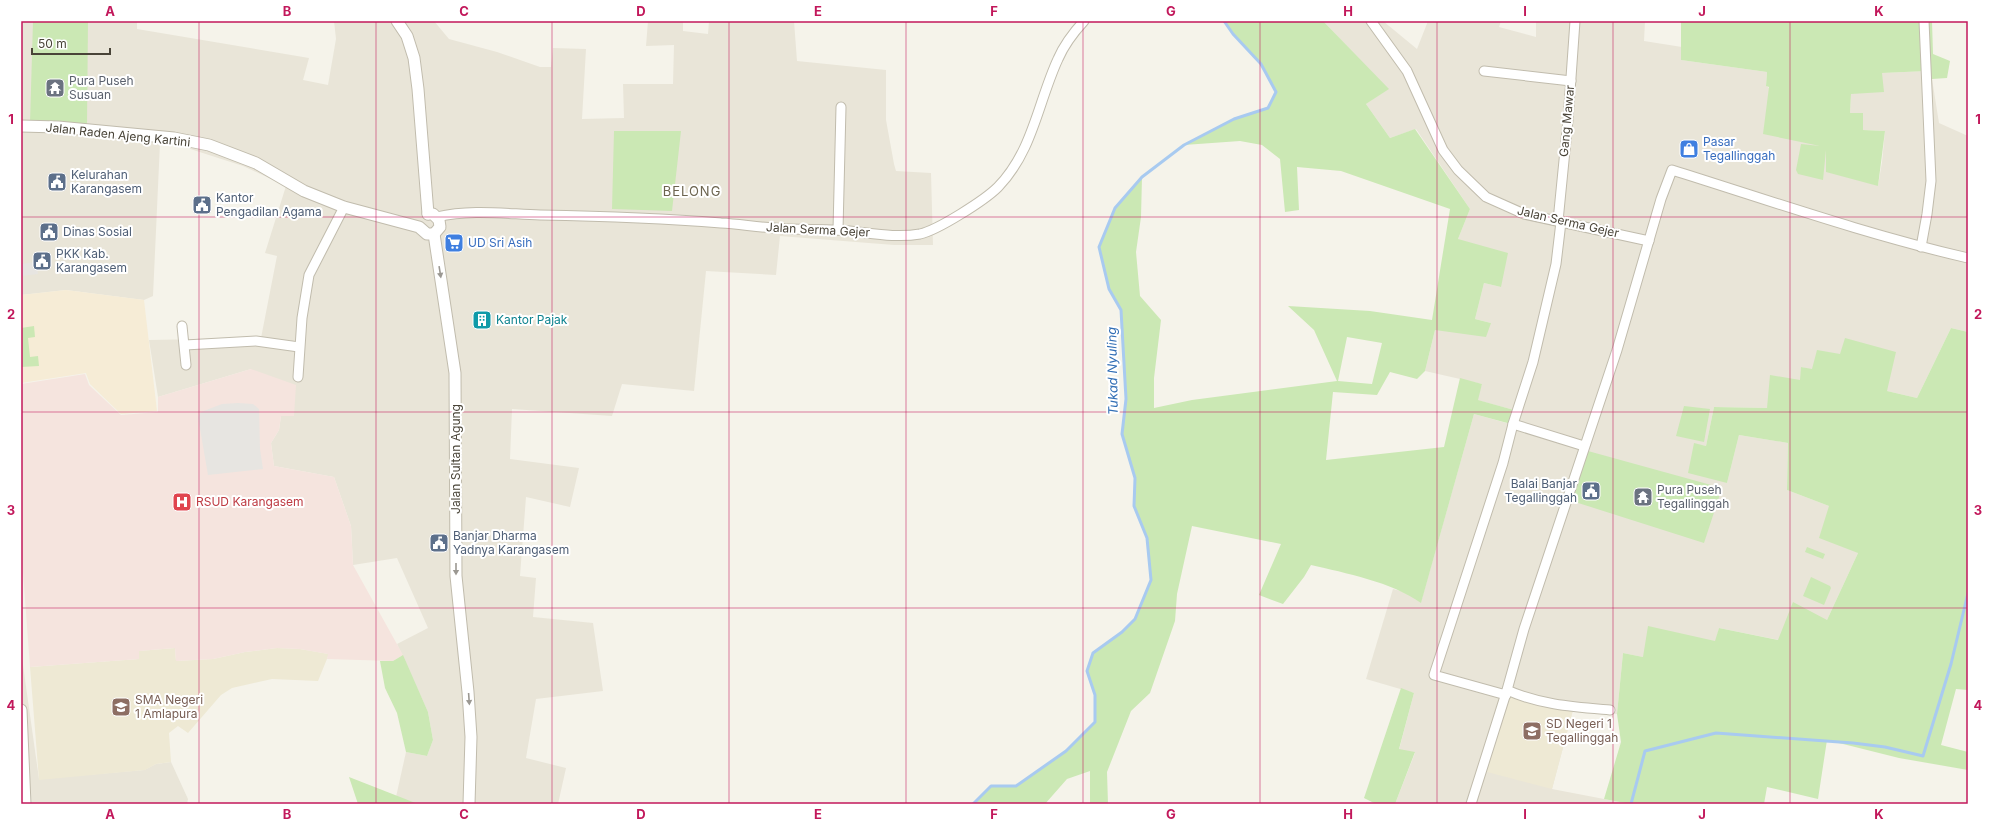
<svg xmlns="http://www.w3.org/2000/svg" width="1989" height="825" viewBox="0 0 1989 825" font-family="Inter,sans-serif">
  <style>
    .residential { fill: #e9e5d8 }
    .commercial { fill: #f6ecd6 }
    .education { fill: #eee9d4 }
    .medical { fill: #f5e4de }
    .green { fill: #cbe8b4; fill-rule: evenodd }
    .parking { fill: #e7e5e1 }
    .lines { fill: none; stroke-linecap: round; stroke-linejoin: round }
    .stream { stroke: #a8caf0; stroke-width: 3 }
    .minor-casing { stroke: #c1bcad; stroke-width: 11 }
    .tertiary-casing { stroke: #c1bcad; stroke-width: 13 }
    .minor { stroke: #fff; stroke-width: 9 }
    .tertiary { stroke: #fff; stroke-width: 11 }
    .oneway { fill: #9b9892 }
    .grid { fill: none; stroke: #c2185b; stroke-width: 1; stroke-opacity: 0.55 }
    .labels { text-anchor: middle; stroke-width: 4; stroke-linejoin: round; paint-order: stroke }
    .worship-label { font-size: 12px; fill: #5b616d; stroke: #fff; text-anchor: start }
    .street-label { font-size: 12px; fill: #494438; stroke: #fff }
    .shop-label { font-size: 12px; fill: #366cbe; stroke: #fff; text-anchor: start }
    .service-label { font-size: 12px; fill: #4e5e75; stroke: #fff; text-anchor: start }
    .culture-label { font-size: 12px; fill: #0d838f; stroke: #fff; text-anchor: start }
    .health-label { font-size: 12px; fill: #be3a42; stroke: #fff; text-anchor: start }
    .education-label { font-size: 12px; fill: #785e54; stroke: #fff; text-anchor: start }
    .neighbourhood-label { font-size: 13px; letter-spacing: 1px; fill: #6c644f; stroke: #fff }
    .water-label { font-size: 13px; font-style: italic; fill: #316eb5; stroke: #fff }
    .neatline { fill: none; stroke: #c2185b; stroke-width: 1.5 }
    .grid-label { font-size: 13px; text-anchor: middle; font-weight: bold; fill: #c2185b }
  </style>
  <rect width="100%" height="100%" fill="#f5f3ea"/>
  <g class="residential">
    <path d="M21,21h116v8l172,29 -6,22 25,5 8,-46 -2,-18h100l15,18 48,13 43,15h11l2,-19 33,1 -4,70 42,-1 -1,-34h50l1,-39 -28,1 2,-25h35v10l25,3 1,-13h85l3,40 89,9v50l8,44 2,7 35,2 2,72h-39l-114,-9 -4,39 -70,-4 -12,120 -72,-7 -10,32 -100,-7 -2,50 69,9 -9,39 -44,-10 -6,79 16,2 -3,39 60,6 10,68 -67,8 -10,59 40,10 -8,36h-140l-22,-7 10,-45 21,4 6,-16 -5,-28 -31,-68 31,-16 -31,-70 -44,7 -2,-39 -17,-49 -60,-11 -3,-23 8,-13 2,-14 -30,-47 -93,28 -9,-57 112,-2 16,-82 -12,-3 21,-67 -43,-20 -65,-21 -18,-2 -7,153 -9,4 -78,-10 -45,5z"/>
    <path d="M1323,21h60l34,28 11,-28h73l-2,6 37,10v-16h109l-1,20 38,6 -1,13 86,12 -1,13 60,62 52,39 4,-24 3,-31 -22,-1v-17h-13l1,-20 31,-20 45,-2 5,8 7,44 29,13v196l-17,-4 -34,70 -30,-7 -47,-37 -28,16 -11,-3v13l-34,28 -53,-1 -8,39 -12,-2 33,39 12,-48 49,8 -1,47 42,16 29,47 -31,67 -48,20 -60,-12 -3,13 -73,16 -20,-4 -6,61 -44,-4 -21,79 78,15h-235l20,-51 -16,-3 15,-57 -48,-14 27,-90 15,4 13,9 53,-188 36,10 4,-14 -37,-10 5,-16 -57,-13 10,-41 56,-7 -16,-4 9,-36 17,4 -43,-48 12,-30 -54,-80 -26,9 -24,-34 22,-15z"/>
    <path d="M21,651l18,128 105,-9 12,-6 15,-2 17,37 -1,5h-166z"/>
  </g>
  <path class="commercial" d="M66,290l78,10 13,111 -36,3 -31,-30 -4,-11 -65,10v-88z"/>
  <g class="education">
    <path d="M175,648l1,13 37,-2 32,-7 32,-4 23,1 29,5 -11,27 -46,-2 -40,9 -11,7 -33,38 -10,-7 -9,7 2,29 -15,2 -11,6 -106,10 -9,-113 109,-8v-8z"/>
    <path d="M1508,695l65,15 -21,79 -65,-17z"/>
  </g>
  <path class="medical" d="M251,369l45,16 -2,31h-13l-2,14 -8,13 3,23 60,11 17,49 2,39 50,90 -10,6 -66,-2 1,-5 -28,-5 -23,-1 -32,4 -32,7 -37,2 -1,-13 -36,3v8l-109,8 -9,-122v-161l64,-10 4,11 32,30 37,-3v-15z"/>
  <g class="green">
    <path d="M33,21h55l-1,104 -57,-2z"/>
    <path d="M1224,21h99l66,68 -23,15 24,34 25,-9 55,80 -12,30 50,14 -7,34 -17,-4 -9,36 16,4 -5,14 -51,-7 -10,41 -8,8 -27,-7 -13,23 -44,-3 -7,68 118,-13 16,-69 22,6 -4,16 36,10 -3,14 -37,-10 -53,189c-29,-21 -76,-30 -110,-38l-7,12 -21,27 -24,-9 22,-51 -89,-18 -15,68 -2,27 -25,72 -19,18 -24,61 1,32h-18v-33l-23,8 -22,25h-72l18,-18h25l50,-35 29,-29v-27l-8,-24 6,-18 29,-21 13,-13 16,-39 -4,-42 -13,-32 1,-28 -13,-44 4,-35 -5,-89 -12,-21 -10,-42 16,-39 27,-31 -1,40 -5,35 4,44 21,24 -7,58v30l38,-8 145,-19 -23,-51 -26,-24 82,5 62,9 18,-111 -109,-38 -44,-4 2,43 -14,2 -5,-53 -18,-14 -22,-4 -56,4 50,-26 34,-11 8,-16 -15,-28 -28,-30zM1347,337l35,6 -10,41 -34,-3z"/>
    <path d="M1681,21h251l1,33 17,7 -3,17 -15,1 -5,-8 -45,2 2,19 -33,2 -1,19h13v17l22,1 -7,55 -52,-14v-22l-3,30 -25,-6 -2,-4 5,-26 19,2 -57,-12 6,-47 -3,-1 1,-14 -86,-12z"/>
    <path d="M614,131h67l-9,80 -60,-2z"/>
    <path d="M34,326l1,11 -7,1 2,19 8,-1 1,10 -18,1v-39z"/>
    <path d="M1951,328l17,4v358l-12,-1 -15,56 27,7v18l-69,-12 -72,-18 -9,59 -51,-12 -3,17h-134l-26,-5 17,-57 -4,-28 6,-61 20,4 5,-31 67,15 4,-13 59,12 15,-38 34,18 31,-67 -39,-15 10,-32 -42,-16 1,-47 -49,-8 -12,48 -39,-10 6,-30 12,3 8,-39 53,1 3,-33 30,5 1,-13 11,2 5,-19 23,4 5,-16 51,14 -9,39 30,7z"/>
    <path d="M1684,406l26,3 -6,33 -28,-6z"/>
    <path d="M1588,451l134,37 -18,55 -132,-42z"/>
    <path d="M1807,547l18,7 -2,5 -18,-7z"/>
    <path d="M1811,577l19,9 1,2 -7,17 -21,-9z"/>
    <path d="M403,655l25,57 5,28 -6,16 -21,-4 -9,-39 -12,-25 -5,-27h13z"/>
    <path d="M1401,688l13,5 -15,56 16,3 -20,52h-19l-12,-6z"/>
    <path d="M349,777l69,27h-60z"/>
  </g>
  <g class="parking">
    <path d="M36,262l2,12 -17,2v-12z"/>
    <path d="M238,403l15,1 6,5 1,40 3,20 -55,6 -10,-58 3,-5 21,-8z"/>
  </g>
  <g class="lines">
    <g class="stream">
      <path d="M973,804l18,-18h25l50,-35 29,-29v-27l-8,-24 6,-18 29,-21 13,-13 16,-39 -4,-42 -13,-32 1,-28 -13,-44 4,-35 -5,-89 -12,-21 -10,-42 16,-39 27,-31 42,-32 50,-26 34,-11 8,-16 -15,-28 -28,-30 -9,-13"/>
      <path d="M1631,804l14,-53 71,-18 137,10 32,4 38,9 28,-92 17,-71"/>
    </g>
    <defs>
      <g id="minor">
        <path d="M1371,21l36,50 36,79 15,20 28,27 38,17 125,27"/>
        <path d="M1484,71l87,10"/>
        <path d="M437,217c34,-8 69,-3 103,-2 60,1 121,3 181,8 18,1 35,4 53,5 21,2 41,1 62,2 27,1 56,9 84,4 18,-4 65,-34 78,-47 35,-36 40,-85 60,-128 6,-14 15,-26 26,-38"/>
        <path d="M1558,221l10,-101 7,-99"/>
        <path d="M838,230l3,-123"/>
        <path d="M1921,247l6,-33 4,-33 -7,-160"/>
        <path d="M182,326l4,39"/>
        <path d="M185,345l71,-4 43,6"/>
        <path d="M298,377l4,-59 7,-43 35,-68"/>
        <path d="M1513,424l71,22"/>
        <path d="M1507,690c33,15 68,17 103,20"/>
        <path d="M1506,695l-72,-20 69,-212 10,-39 20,-62 23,-98 5,-42"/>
        <path d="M1471,804l36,-114 17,-61 93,-279 44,-151 11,-29c99,31 196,65 296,88"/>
      </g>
      <g id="tertiary">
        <path d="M397,21l10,15 7,22 4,31 10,125"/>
        <path d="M21,126l37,1 116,11 35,7 47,18 48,28 40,16 75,20 8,7h7"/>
        <path d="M428,214h5l6,6 1,7 -6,7"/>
        <path d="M434,234l21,139 1,203 12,116 3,45 -2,67"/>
        <path d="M21,710l4,94"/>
      </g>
    </defs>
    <use href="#minor" class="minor-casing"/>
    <use href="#tertiary" class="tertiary-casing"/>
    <use href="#minor" class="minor"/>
    <use href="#tertiary" class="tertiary"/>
  </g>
  <defs><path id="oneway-solid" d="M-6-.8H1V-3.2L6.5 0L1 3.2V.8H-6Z"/></defs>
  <g class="oneway">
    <use href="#oneway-solid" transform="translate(440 272) rotate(81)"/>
    <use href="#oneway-solid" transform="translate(456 569) rotate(90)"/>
    <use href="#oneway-solid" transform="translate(469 699) rotate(86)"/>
  </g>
  <path class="grid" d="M199,21v783M376,21v783M552,21v783M729,21v783M906,21v783M1083,21v783M1260,21v783M1437,21v783M1613,21v783M1790,21v783M21,217h1947M21,412h1947M21,608h1947"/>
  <defs>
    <symbol id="temple-square" viewBox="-11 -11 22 22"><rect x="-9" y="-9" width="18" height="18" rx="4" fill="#6b7280" stroke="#fff"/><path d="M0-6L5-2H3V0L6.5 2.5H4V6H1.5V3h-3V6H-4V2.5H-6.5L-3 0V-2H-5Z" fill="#fff"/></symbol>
    <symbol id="shop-square" viewBox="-11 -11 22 22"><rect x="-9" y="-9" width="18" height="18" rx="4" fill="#3f7fe0" stroke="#fff"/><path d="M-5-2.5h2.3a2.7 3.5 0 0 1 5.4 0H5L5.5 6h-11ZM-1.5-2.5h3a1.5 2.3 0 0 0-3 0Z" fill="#fff"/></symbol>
    <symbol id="civic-square" viewBox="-11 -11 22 22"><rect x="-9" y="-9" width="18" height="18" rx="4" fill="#5c6f8a" stroke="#fff"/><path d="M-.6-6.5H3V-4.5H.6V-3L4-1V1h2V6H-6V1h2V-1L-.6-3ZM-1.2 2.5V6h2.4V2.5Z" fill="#fff"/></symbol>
    <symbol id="supermarket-square" viewBox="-11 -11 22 22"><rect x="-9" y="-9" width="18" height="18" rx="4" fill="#3f7fe0" stroke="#fff"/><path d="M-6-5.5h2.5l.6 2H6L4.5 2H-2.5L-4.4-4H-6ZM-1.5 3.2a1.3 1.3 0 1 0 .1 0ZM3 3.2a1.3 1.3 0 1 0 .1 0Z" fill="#fff"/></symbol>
    <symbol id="building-square" viewBox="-11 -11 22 22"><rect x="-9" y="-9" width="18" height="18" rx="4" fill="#0f9aa8" stroke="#fff"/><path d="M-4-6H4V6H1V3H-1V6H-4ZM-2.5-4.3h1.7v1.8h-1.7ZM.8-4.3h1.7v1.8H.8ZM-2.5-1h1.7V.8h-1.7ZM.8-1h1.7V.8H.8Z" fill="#fff"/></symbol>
    <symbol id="hospital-square" viewBox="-11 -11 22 22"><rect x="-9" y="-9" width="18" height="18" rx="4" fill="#e0444e" stroke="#fff"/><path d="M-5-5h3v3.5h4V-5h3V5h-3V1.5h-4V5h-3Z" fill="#fff"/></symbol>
    <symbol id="school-square" viewBox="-11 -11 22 22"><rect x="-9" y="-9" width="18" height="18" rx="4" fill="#8d6e63" stroke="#fff"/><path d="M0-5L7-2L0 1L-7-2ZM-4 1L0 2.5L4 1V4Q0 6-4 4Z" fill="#fff"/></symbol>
  </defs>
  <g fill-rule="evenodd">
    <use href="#temple-square" x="44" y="77" width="22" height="22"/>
    <use href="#shop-square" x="1678" y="138" width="22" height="22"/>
    <use href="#civic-square" x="46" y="171" width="22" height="22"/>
    <use href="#civic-square" x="191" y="194" width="22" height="22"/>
    <use href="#civic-square" x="38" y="221" width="22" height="22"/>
    <use href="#supermarket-square" x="443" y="232" width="22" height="22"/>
    <use href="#civic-square" x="31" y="250" width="22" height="22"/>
    <use href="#building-square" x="471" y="309" width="22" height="22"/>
    <use href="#civic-square" x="1580" y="480" width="22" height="22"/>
    <use href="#temple-square" x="1632" y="486" width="22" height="22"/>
    <use href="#hospital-square" x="171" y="491" width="22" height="22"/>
    <use href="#civic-square" x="428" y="532" width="22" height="22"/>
    <use href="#school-square" x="110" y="696" width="22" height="22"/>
    <use href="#school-square" x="1521" y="720" width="22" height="22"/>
  </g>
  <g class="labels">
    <g class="worship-label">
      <text x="69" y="85">Pura Puseh<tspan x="69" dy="14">Susuan</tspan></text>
      <text x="1657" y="494">Pura Puseh<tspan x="1657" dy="14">Tegallinggah</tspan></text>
    </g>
    <g class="street-label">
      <text transform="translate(1567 121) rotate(-85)" y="4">Gang Mawar</text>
      <text transform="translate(118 135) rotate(6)" y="4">Jalan Raden Ajeng Kartini</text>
      <text transform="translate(1568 222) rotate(13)" y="4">Jalan Serma Gejer</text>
      <text transform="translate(818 230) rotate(3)" y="4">Jalan Serma Gejer</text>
      <text transform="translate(456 459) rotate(-90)" y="4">Jalan Sultan Agung</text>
    </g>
    <g class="shop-label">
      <text x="1703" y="146">Pasar<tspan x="1703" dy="14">Tegallinggah</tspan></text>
      <text x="468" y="247">UD Sri Asih</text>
    </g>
    <g class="service-label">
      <text x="71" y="179">Kelurahan<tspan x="71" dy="14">Karangasem</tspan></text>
      <text x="216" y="202">Kantor<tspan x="216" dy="14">Pengadilan Agama</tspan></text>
      <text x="63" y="236">Dinas Sosial</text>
      <text x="56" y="258">PKK Kab.<tspan x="56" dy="14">Karangasem</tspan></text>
      <text x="1577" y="488" text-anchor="end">Balai Banjar<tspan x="1577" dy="14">Tegallinggah</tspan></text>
      <text x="453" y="540">Banjar Dharma<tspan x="453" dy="14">Yadnya Karangasem</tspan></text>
    </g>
    <g class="culture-label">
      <text x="496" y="324">Kantor Pajak</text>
    </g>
    <g class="health-label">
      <text x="196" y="506">RSUD Karangasem</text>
    </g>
    <g class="education-label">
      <text x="135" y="704">SMA Negeri<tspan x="135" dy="14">1 Amlapura</tspan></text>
      <text x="1546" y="728">SD Negeri 1<tspan x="1546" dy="14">Tegallinggah</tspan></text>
    </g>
    <g class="neighbourhood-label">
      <text x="692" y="196">BELONG</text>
    </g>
    <g class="water-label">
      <text transform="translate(1112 371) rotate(-91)" y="5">Tukad Nyuling</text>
    </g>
  </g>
  <rect width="1989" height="825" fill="none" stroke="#ffffff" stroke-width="44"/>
  <path d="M32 48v6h78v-6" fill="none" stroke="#494438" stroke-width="2"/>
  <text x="38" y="48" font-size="12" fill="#494438" stroke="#ffffff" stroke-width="3" paint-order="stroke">50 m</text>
  <rect x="22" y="22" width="1945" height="781" class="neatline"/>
  <g class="grid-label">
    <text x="110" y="16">A</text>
    <text x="287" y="16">B</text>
    <text x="464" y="16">C</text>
    <text x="641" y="16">D</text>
    <text x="818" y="16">E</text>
    <text x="994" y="16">F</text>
    <text x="1171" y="16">G</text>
    <text x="1348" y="16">H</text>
    <text x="1525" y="16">I</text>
    <text x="1702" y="16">J</text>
    <text x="1879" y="16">K</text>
    <text x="11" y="124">1</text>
    <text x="1978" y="124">1</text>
    <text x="11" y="319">2</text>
    <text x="1978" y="319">2</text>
    <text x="11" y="515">3</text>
    <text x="1978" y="515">3</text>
    <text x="11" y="710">4</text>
    <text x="1978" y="710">4</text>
    <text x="110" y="819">A</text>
    <text x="287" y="819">B</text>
    <text x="464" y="819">C</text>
    <text x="641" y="819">D</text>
    <text x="818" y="819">E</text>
    <text x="994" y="819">F</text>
    <text x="1171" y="819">G</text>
    <text x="1348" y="819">H</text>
    <text x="1525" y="819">I</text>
    <text x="1702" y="819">J</text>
    <text x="1879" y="819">K</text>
  </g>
</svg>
